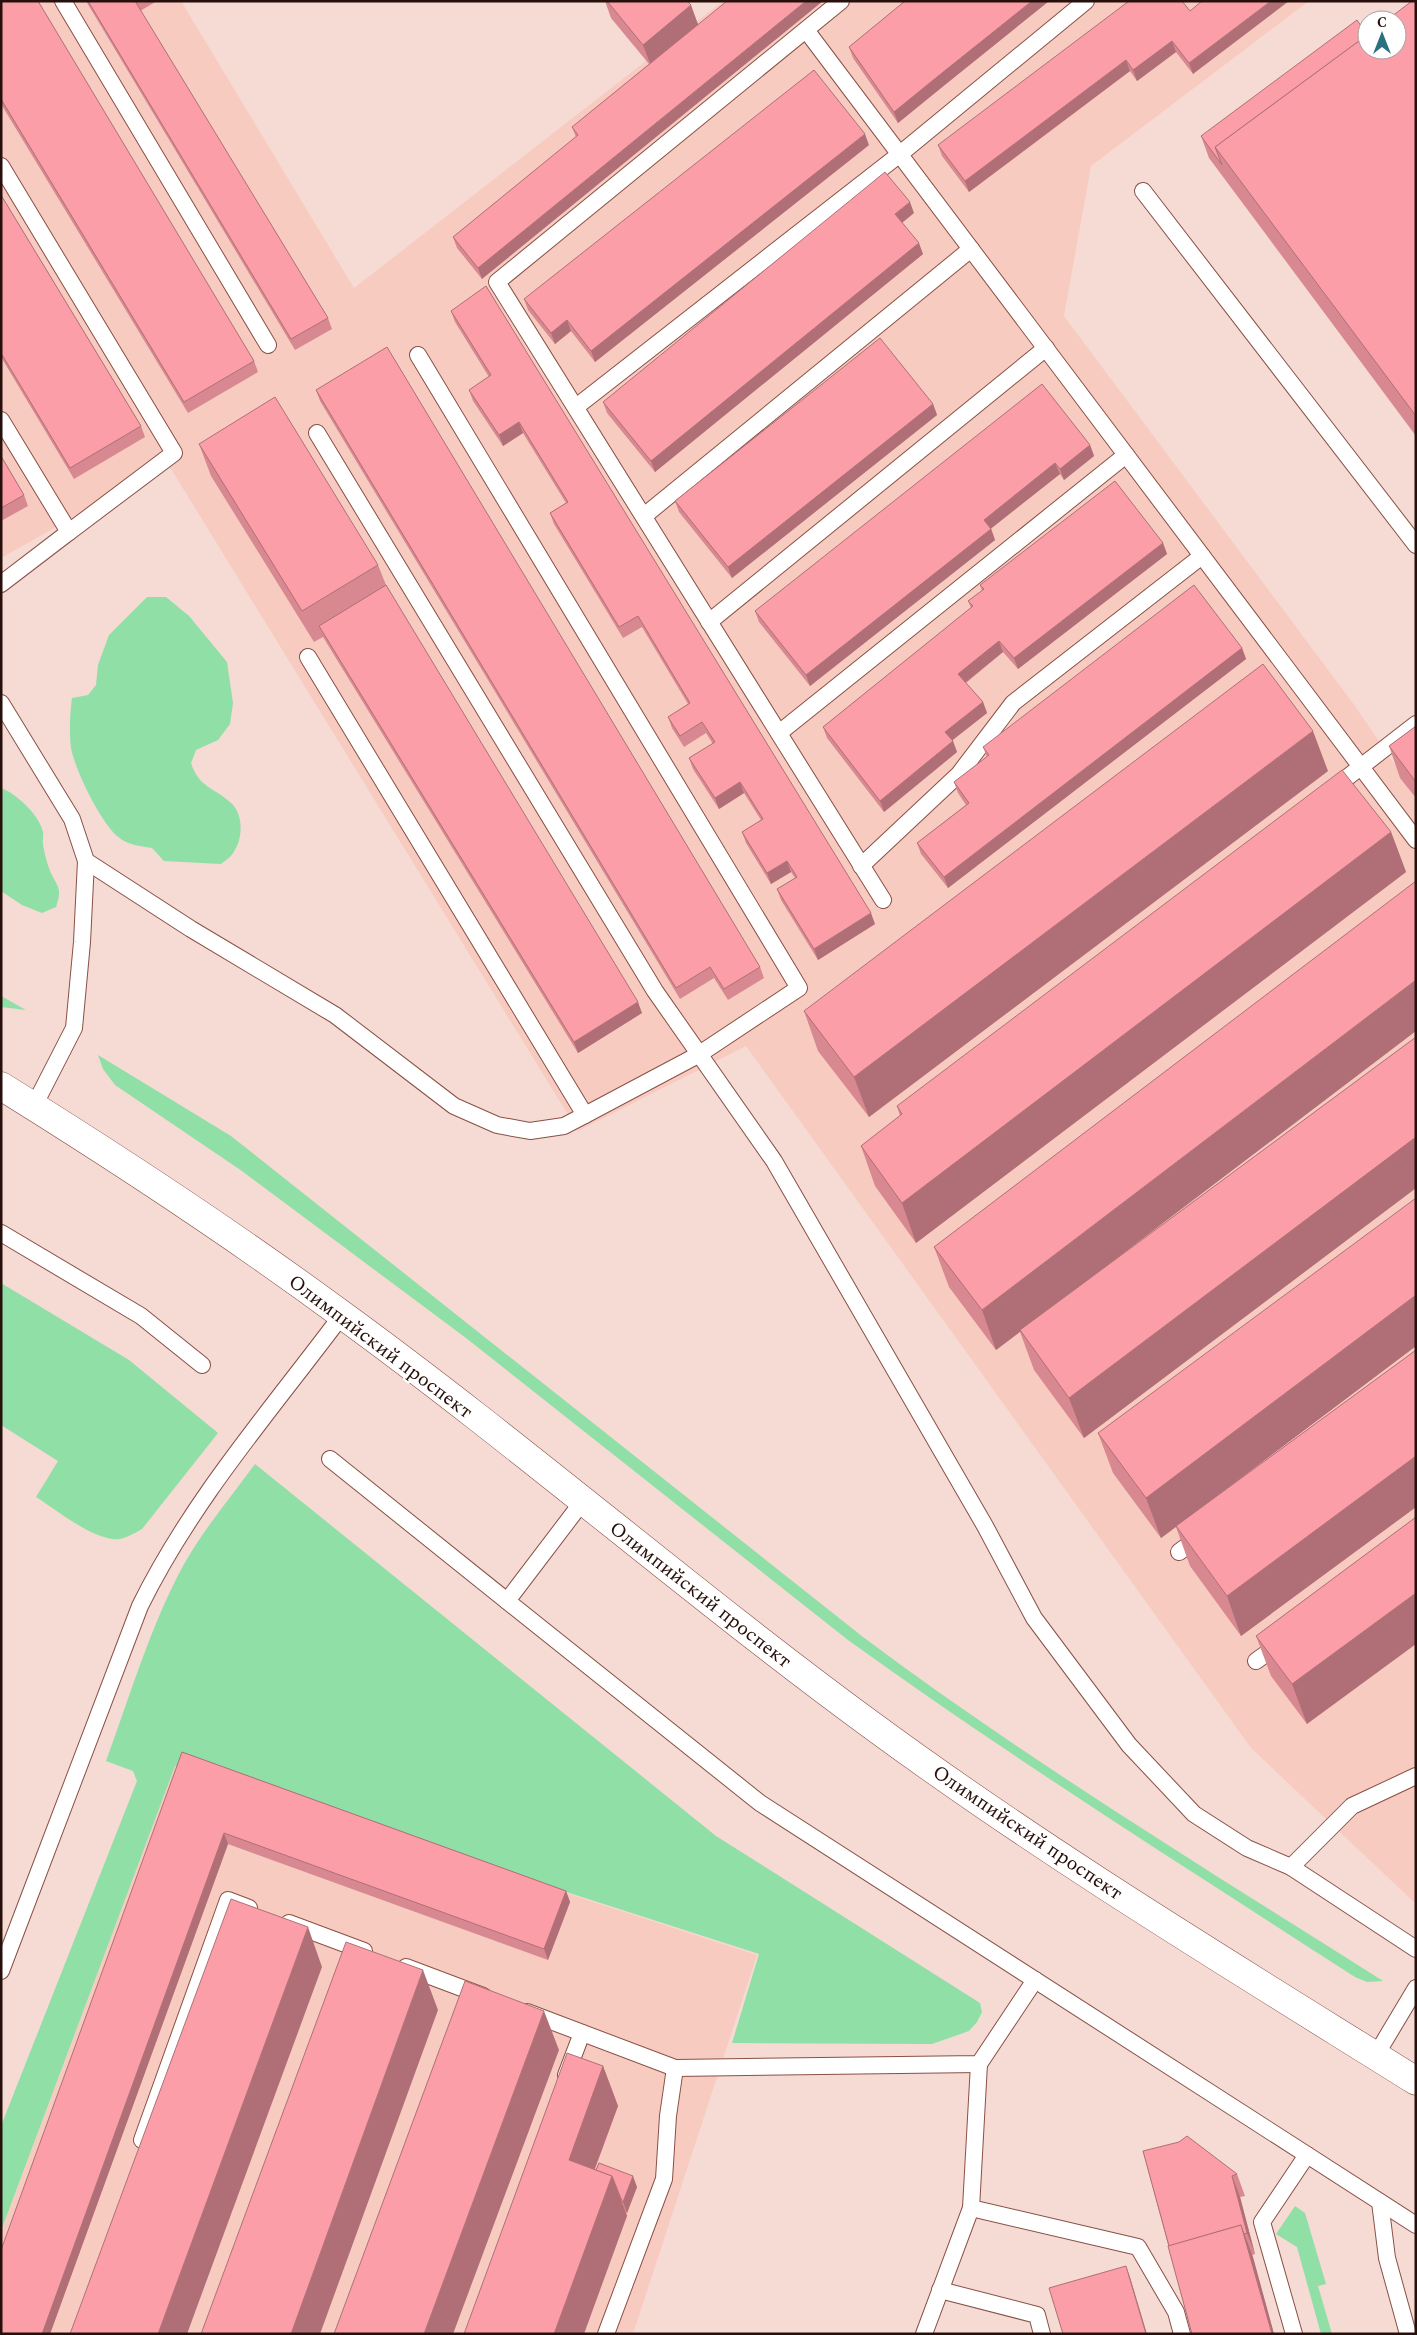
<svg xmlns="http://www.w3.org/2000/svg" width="1417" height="2335" viewBox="0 0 1417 2335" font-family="Spectral,serif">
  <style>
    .built { fill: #f8cbc1 }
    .green { fill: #8fdfa7 }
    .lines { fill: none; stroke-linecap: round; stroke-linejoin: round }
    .lane-casing { stroke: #895044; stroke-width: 18 }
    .secondary-casing { stroke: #895044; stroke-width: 29 }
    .lane { stroke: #fff; stroke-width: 16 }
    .secondary { stroke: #fff; stroke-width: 28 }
    .wall { fill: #d88890 }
    .shaded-wall { fill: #b06f76 }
    .building { fill: #fb9ea8; stroke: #b06f76 }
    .labels { text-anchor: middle; stroke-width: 4; stroke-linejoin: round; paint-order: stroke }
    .street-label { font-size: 20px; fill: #27100b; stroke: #fff }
  </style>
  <rect width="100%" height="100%" fill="#f6dad4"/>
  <g class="built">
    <path d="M1,1h180l173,287 369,-287h586l-218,165 -27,150 291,390 61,90v1108l-165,-156 -505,-702 -168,85 -410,-667 -167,94z"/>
    <path d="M175,1766l582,189 -124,379h-632v-102z"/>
  </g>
  <g class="green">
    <path d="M147,597h19l23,19 38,46 6,41 -3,21 -12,16 -22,10 -5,13c8,25 23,24 40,40 13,11 12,37 2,50 -2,4 -8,8 -12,11l-57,-3 -12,-13c-12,-2 -25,-3 -35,-12 -17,-15 -42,-66 -46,-88 -2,-16 -1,-35 1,-50l16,-3 8,-10 2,-20 11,-30z"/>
    <path d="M1,788c15,5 39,28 42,44 1,4 -1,8 0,12 1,8 4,19 7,27 7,16 13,16 6,36l-14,6 -20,-8 -21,-14z"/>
    <path d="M1,996l25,14 -25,-3z"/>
    <path d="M98,1055l133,81 632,501c167,125 345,233 520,344l-16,1 -12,-5c-170,-110 -342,-218 -507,-337l-382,-302 -224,-167 -127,-86 -12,-16z"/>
    <path d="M1,1283l128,77 89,73 -76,96c-7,4 -14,8 -22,10 -25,3 -63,-29 -84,-42l22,-36 -57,-36z"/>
    <path d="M255,1464l461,372 264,167 2,9 -5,10 -8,9 -37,13 -200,-1 27,-89 -584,-188 -174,465v-105l136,-345 -4,-10 -27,-10c24,-65 44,-134 77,-195 20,-36 48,-69 72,-102z"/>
    <path d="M1295,2206l10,7 21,71 -8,2 14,48h-11l-24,-87 -21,-13z"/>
  </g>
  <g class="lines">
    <defs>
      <g id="lane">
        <path d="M63,1l205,344"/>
        <path d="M841,1l-344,281 386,618"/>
        <path d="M806,30l610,810"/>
        <path d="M1,166l173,287 -105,79"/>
        <path d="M1143,191l273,354"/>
        <path d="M576,407l324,-253 186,-153"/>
        <path d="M1,420l68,112 -68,52"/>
        <path d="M317,433l338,558 119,170 211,365 49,92 95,127 65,69 53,34 44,19"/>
        <path d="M644,516l327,-267"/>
        <path d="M709,622l337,-274"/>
        <path d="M308,657l277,458 113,-60 101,-67 -381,-633"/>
        <path d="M1,703l71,116 14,42 105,68 144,86 119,91 43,19 33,6 34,-5 21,-11"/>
        <path d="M779,733l347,-278"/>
        <path d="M1331,790l85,-66"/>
        <path d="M861,866l98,-92 54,-71 189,-147"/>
        <path d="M34,1106l40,-78 8,-86 4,-81"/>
        <path d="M1,1233l140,83 61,49"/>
        <path d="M330,1459l177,142"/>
        <path d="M583,1501l-76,100 253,202 656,422"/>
        <path d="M1179,1552l23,-17"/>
        <path d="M1256,1661l25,-18"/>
        <path d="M1416,1776l-64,30 -61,61 125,82"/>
        <path d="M289,1923l75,28"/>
        <path d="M406,1967l77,29"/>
        <path d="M1,1971l139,-365c52,-106 132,-197 202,-291"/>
        <path d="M527,2012l148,56 304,-4 56,-84"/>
        <path d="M1376,2055l40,-67"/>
        <path d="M566,2075l16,-42"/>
        <path d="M142,2140l86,-240 21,8"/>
        <path d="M1380,2202l7,56 21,76"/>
        <path d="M971,2208l167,39 38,65 6,22"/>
        <path d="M940,2290l97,25 5,19"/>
        <path d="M606,2334l58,-155 4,-63 7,-48"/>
        <path d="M924,2334l47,-126 8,-144"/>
        <path d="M1294,2334l-32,-112 45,-67"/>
      </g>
      <path id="secondary" d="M1,1086c116,72 230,147 340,228 180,131 349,278 529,410 175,129 362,242 546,357"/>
    </defs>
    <use href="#lane" class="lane-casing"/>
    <use href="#secondary" class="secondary-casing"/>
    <use href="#lane" class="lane"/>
    <use href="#secondary" class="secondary"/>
  </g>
  <g class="wall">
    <path d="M1,1l253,360 4,11 -70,41 -187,-309z"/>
    <path d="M86,1h71l-17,10 188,307 4,11 -37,21z"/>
    <path d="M605,1h82l11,24 -216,254 -25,-31 -4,-11 123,-100 -4,-10 77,-63 -38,-46z"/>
    <path d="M905,1h144l-108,87 -43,35 -45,-65 -4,-11z"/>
    <path d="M1182,1l11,73 -17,-22 -39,29 -7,-10 -161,121 -27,-36 -4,-11z"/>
    <path d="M1416,1v435l-207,-278 -8,-22 166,-86z"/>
    <path d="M869,145l-274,217 -24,-31 -16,13 -27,-34 -4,-11z"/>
    <path d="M1,195l140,231 4,11 -71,42 -73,-122z"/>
    <path d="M914,213l-12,10 21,31 -268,218 -48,-59 -4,-11z"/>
    <path d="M451,311l424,613 -57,36 -37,-60 -4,-11 18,-11 -4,-6 -20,12 -25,-41 -4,-11 19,-12 -17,-27 -25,16 -26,-40 -4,-11 24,-14 -7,-11 -22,14 -12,-19 -4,-11 20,-13 -46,-77 -19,11 -69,-114 -4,-11 16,-10 -43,-70 -20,13 -30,-45 -4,-11 20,-13 -34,-55z"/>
    <path d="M316,390l444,577 4,11 -36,22 -14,-22 -34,21 -360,-598z"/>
    <path d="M933,404l4,11 -205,163 -53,-66 -4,-11z"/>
    <path d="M199,444l179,121 8,20 256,428 -64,40 -255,-416 -9,5 -103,-166z"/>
    <path d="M1090,445l4,11 -30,24 -4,-6 -69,54 4,12 -185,146 -51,-64 -4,-11z"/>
    <path d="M1,456l23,39 4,11 -27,15z"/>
    <path d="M1163,543l4,11 -149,115 -15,-17 -37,31 17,19 4,11 -35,27 5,12 -73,60 -57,-74 -4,-11 148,-119 -3,-7 14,-10 -2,-6z"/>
    <path d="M1242,648l4,11 -298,229 -27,-34 -4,-11 49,-38 -8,-12 -4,-11 33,-25 -4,-10z"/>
    <path d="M1416,726v72l-16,-20 -11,-32z"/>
    <path d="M1328,771l-459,346 -51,-66 -14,-40z"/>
    <path d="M1391,832l15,40 -490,371 -41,-57 -14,-40 39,-30 -3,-10z"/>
    <path d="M1416,1037v151l-332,250 -50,-68 -14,-38 -24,18 -47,-63 -15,-40 158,30z"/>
    <path d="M1416,1346l-199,150 199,-146v157l-175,129 -51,-70 -14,-39 -15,11 -48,-65 -15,-40z"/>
    <path d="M1416,1517l-109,207 -36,-48 -15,-40z"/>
    <path d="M182,1752l384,139 4,11 -22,58 -320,-116 -178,490h-49z"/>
    <path d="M603,2066l15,40 -23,63 42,18 -10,26 -1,-1 1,4 -163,118z"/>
    <path d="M1143,2151l94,23 8,22 -5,1 15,57 -3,1 22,79h-82z"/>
  </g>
  <g class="shaded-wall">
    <path d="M806,1h17l-341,278 -4,-11z"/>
    <path d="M1032,1h17l-108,87 -43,35 -4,-11 43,-35z"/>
    <path d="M1271,1h18l-96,73 -4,-11z"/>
    <path d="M691,5l8,22 -48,39 -8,-21z"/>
    <path d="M1172,41l4,11 -39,29 -4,-11z"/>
    <path d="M1126,60l4,11 -161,121 -4,-11z"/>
    <path d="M865,134l4,11 -274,217 -4,-11z"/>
    <path d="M910,202l4,11 -15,12 -4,-11z"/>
    <path d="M919,243l4,11 -268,218 -4,-11z"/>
    <path d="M567,320l4,11 -16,13 -4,-11z"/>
    <path d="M933,404l4,11 -205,163 -4,-11z"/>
    <path d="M519,422l4,11 -20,13 -4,-11z"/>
    <path d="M1090,445l4,11 -30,24 -4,-11z"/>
    <path d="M1055,463l5,11 -72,57 -4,-11z"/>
    <path d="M991,529l4,11 -185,146 -4,-11z"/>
    <path d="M1163,543l4,11 -149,115 -4,-11z"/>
    <path d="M999,641l4,11 -41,33 -4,-11z"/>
    <path d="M1242,648l4,11 -298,229 -4,-11z"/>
    <path d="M983,702l4,11 -38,30 -4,-11z"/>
    <path d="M1313,731l15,40 -459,346 -15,-40z"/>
    <path d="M953,741l4,11 -73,60 -4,-11z"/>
    <path d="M740,782l4,11 -25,16 -4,-11z"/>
    <path d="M1391,832l15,40 -490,371 -14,-40z"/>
    <path d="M787,861l4,11 -20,12 -4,-11z"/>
    <path d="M871,913l4,11 -57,36 -4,-11z"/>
    <path d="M1416,980v51l-420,319 -14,-40z"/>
    <path d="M638,1002l4,11 -64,40 -4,-11z"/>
    <path d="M1416,1137v51l-332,250 -15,-40z"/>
    <path d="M1416,1295v51l-255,192 -15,-40z"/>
    <path d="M1416,1456v51l-175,129 -14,-40z"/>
    <path d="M1416,1593v51l-109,80 -15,-40z"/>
    <path d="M224,1833l4,11 -178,490h-8z"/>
    <path d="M566,1891l4,11 -22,58 -4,-11z"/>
    <path d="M308,1927l14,40 -135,367h-29z"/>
    <path d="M423,1970l15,40 -118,324h-29z"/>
    <path d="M544,2011l15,39 -106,284h-29z"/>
    <path d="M603,2066l15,40 -35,94 -14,-40z"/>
    <path d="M612,2176l15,40 -43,118h-30z"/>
    <path d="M633,2176l4,11 -10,26 -4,-11z"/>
    <path d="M1232,2176l8,21 15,57 -8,-21z"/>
    <path d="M1241,2225l12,32 21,77h-2z"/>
    <path d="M1126,2266l4,11 17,57h-1z"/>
  </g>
  <g class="building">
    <path d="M1,1h37l216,360 -70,41 -183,-303z"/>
    <path d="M88,1h47l193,317 -37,21z"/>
    <path d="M607,1h80l4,4 -48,40z"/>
    <path d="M727,1h79l-328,267 -25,-31 125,-102 -6,-8z"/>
    <path d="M905,1h127l-95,76 -43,35 -45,-65z"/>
    <path d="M1129,1h53l8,10 12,-10h69l-82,62 -17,-22 -39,29 -7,-10 -161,121 -27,-36z"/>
    <path d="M1412,1h4v415l-201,-269 152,-112v15h30v-30h-10z"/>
    <path d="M1357,20l10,15 -152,112 7,18 -21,-29z"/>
    <path d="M814,70l51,64 -274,217 -24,-31 -16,13 -27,-34z"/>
    <path d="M885,172l25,30 -15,12 24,29 -268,218 -48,-59z"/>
    <path d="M1,195l140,231 -71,42 -69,-115z"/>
    <path d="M486,286l385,627 -57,36 -37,-60 20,-12 -10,-16 -20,12 -25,-41 21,-13 -23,-37 -25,16 -26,-40 26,-16 -13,-20 -22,14 -12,-19 22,-14 -52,-87 -19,11 -69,-114 18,-11 -49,-80 -20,13 -30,-45 22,-15 -40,-64z"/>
    <path d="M880,338l53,66 -205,163 -53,-66z"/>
    <path d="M387,347l373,620 -36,22 -14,-22 -34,21 -360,-598z"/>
    <path d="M1042,384l48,61 -30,24 -5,-6 -71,57 7,9 -185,146 -51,-64z"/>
    <path d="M275,397l103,168 -76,46 -103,-167z"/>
    <path d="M1,456l23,39 -23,13z"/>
    <path d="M1115,481l48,62 -149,115 -15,-17 -41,33 25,28 -38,30 8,9 -73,60 -57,-74 150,-121 -5,-5 16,-12 -4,-4z"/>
    <path d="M386,585l252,417 -64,40 -255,-416z"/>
    <path d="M1194,585l48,63 -298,229 -27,-34 52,-40 -15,-21 35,-27 -6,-8z"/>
    <path d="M1263,664l50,67 -459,346 -50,-66z"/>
    <path d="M1416,726v56l-27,-36z"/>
    <path d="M1342,770l49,62 -489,371 -41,-57 41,-32 -5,-8z"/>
    <path d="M1416,881v99l-434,330 -48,-63z"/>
    <path d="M1416,1037v100l-347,261 -49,-68z"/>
    <path d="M1416,1198v97l-270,203 -48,-65z"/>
    <path d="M1416,1350v106l-189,140 -51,-70z"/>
    <path d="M1416,1517v76l-124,91 -36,-48z"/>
    <path d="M182,1752l384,139 -22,58 -320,-116 -182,501h-41v-84z"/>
    <path d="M231,1899l77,28 -150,407h-88z"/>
    <path d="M346,1942l77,28 -132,364h-90z"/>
    <path d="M465,1981l79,30 -120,323h-90z"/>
    <path d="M567,2053l36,13 -34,94 43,16 -58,158h-90z"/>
    <path d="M1187,2136l50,38 -5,2 15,57 -3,1 -3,-9 -72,21 -26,-95 36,-9z"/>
    <path d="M599,2163l34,13 -10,26 -1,-1 -10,-25 -16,-6z"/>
    <path d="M1241,2225l31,109h-80l-24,-88z"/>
    <path d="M1126,2266l20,68h-83l-14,-46z"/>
  </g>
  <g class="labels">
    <g class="street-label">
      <text transform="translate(381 1346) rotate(37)" y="7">Олимпийский проспект</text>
      <text transform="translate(701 1594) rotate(38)" y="7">Олимпийский проспект</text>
      <text transform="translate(1028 1832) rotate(34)" y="7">Олимпийский проспект</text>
    </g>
  </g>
  <rect width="1417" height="2335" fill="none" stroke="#27100b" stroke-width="5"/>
  <g transform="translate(1382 35)"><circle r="24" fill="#ffffff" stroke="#a99f9d"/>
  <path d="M0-4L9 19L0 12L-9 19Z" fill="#2b717f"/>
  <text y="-8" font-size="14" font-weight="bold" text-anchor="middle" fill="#27100b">С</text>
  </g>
</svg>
